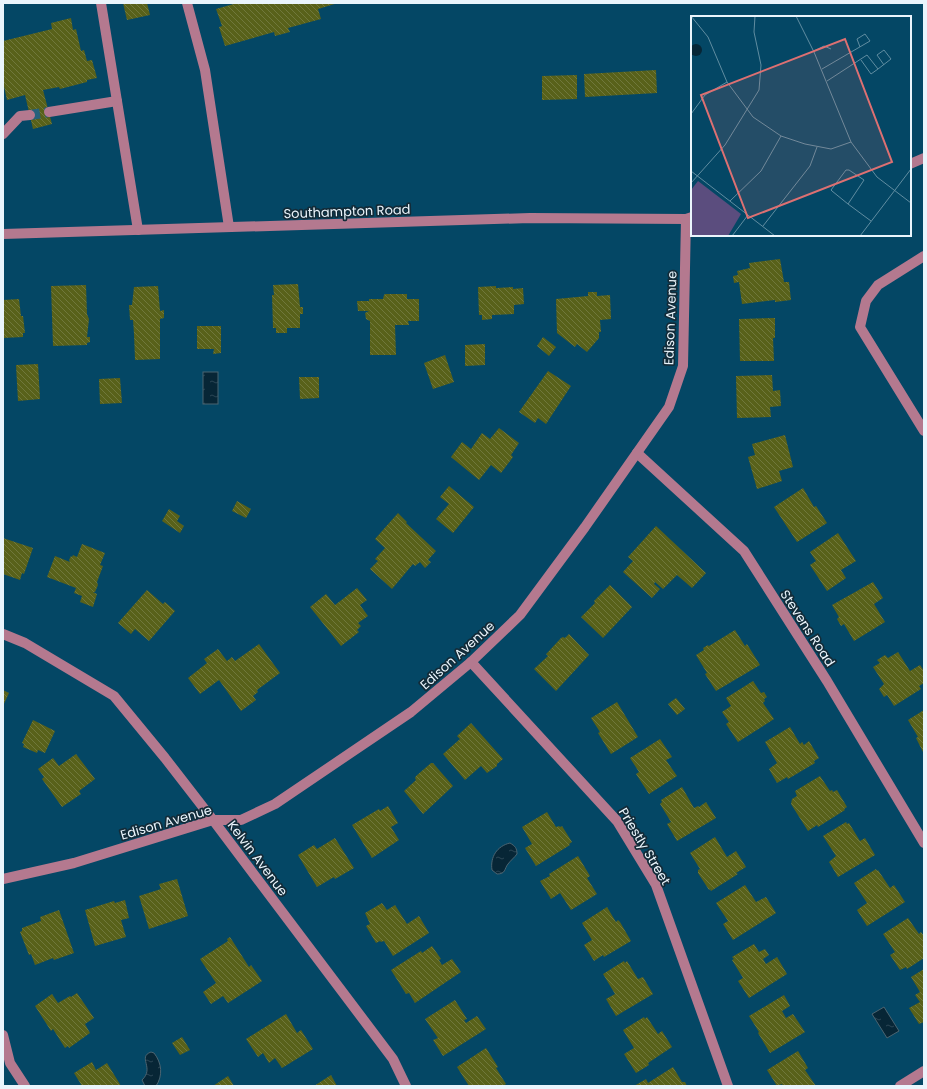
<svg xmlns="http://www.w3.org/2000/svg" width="927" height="1089" viewBox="0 0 927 1089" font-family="Poppins,sans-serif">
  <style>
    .water { fill: url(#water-ripples); stroke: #4b6471 }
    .building { fill: url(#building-back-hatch) }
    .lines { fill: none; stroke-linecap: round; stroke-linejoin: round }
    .minor-tunnel { stroke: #26617c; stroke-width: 10; stroke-dasharray: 10 5; stroke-linecap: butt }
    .minor { stroke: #b4798f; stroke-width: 10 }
    .labels { text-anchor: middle; stroke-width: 3.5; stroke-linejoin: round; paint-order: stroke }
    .street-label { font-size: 13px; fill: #eaf5fc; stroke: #132b38 }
    .inset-road { fill: none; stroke: #608da1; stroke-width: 1 }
    .view { fill: #dd7072; fill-opacity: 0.15; stroke: #dd7072; stroke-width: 2 }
    .inset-edge { fill: none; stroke: #eaf5fc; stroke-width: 2 }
  </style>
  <defs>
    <pattern id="water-ripples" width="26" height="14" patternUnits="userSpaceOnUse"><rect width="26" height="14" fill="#072636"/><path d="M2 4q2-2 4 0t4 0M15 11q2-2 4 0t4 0" fill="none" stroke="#2b4654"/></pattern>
    <pattern id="building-back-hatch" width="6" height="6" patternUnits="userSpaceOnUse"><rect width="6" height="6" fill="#58611a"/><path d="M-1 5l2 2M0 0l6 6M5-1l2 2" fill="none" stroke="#70783c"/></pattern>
  </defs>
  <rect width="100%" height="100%" fill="#044765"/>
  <g class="water">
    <rect x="203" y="372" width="15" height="32"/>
    <path d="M510,843c5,3 7,5 7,11 -3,4 -6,6 -9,10 -4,5 -2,10 -11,10l-5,-4c-2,-13 5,-24 18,-27z"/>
    <path d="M884,1007l15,24 -12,7 -15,-24z"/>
    <path d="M151,1052l3,1c8,10 9,23 2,33h-11l-3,-6c13,-12 -5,-23 9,-28z"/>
  </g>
  <g class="building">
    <path d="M123,3h24l3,12 -23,5z"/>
    <path d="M237,3h101l-20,6 3,10 -33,9 2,4 -15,4 -1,-4 -49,14 -6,-19 3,-1 -6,-17z"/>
    <path d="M71,18l2,12 3,-1 5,22 3,-1 3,11 5,-1 5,18 -10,2v2l-27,7 -1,-2 -16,3 9,34 -19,5 -8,-34 -18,5 -4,-18v-41l49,-12 -1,-6z"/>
    <path d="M656,70l1,23 -72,4 -1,-23z"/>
    <path d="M577,75v24l-35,1v-24z"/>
    <path d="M780,259l4,23h5l2,18 -16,2v-2l-33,4 -3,-22 -5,1 -1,-7 5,-1 -1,-4 13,-3 -1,-5z"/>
    <path d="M298,284l2,23h3v7h-3v14h-13v5h-11v-5h-3l-1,-33h2l-1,-10z"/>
    <path d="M86,285l1,29 2,5 -2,18h3v5l-3,1v2l-34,1 -2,-60z"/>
    <path d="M158,286l2,25 4,-1v8l-4,1v40l-25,1 -1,-26 -1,-14h-3l-1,-15h3l2,-18z"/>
    <path d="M496,286v2l17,-1v2l10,-1 1,16 -10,1v9l-22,1v4l-10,1v-5h-3l-1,-28z"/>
    <path d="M588,292h9v4l13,-1 1,24 -11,1 1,12h-2v6l-12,14 -10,-8 -2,3 -18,-14 -1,-34 32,-3z"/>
    <path d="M385,294h22v5h12v22h-11l1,4h-14l1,30h-26v-34l-4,-2 -1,-6 4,-2h-11l-1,-10h12v-2h14l1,-4z"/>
    <path d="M19,299l2,17h2l2,17h-2v4l-20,1v-38z"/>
    <path d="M775,318v20h-2l1,23h-34l-1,-42z"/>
    <path d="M197,326h24v27l-8,1 1,-5h-17z"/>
    <path d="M543,337l13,10 -7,9 -12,-10z"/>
    <path d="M485,344v21l-20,1v-21z"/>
    <path d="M445,355l9,27 -21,7 -9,-26z"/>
    <path d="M38,364l2,35 -22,2 -2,-36z"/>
    <path d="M548,371l23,15 -25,38 -8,-6 -3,5 -16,-11z"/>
    <path d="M772,375l1,16 7,-1 1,16 -11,1 1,10 -34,1 -1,-42z"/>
    <path d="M299,377h20v21l-19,1z"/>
    <path d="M120,378l2,25 -22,1 -1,-25z"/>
    <path d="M499,428l20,15 -8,12 2,2 -12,16 -10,-8 -12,15 -28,-23 11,-15 9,7 11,-16 8,6z"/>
    <path d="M785,435l8,32 -14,4 3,10 -25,8 -9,-32 7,-2 -3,-11z"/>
    <path d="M449,486l25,21 -21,26 -17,-14 13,-15 -9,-7z"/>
    <path d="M803,488l11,19 2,-1 11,17 -30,19 -23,-35z"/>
    <path d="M237,501l14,8 -5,9 -14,-7z"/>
    <path d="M169,509l11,7 -3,5 7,5 -4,7 -18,-12z"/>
    <path d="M398,513l9,9 -1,1 30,28 -8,9 3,2 -6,6 -5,-6 -5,4 -2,-2 -21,25 -22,-20 8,-8 -3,-2 10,-11 -10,-9z"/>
    <path d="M656,526l50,47 -14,15 -15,-13 -14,14 -8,-7 -1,2 6,5 -8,9 -29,-26 10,-11 -5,-4z"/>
    <path d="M838,533l18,28 -15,9 5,8 -19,13 -17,-26 6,-4 -6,-9z"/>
    <path d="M3,538l30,10 -9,26 -2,-1 -2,7 -17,-6z"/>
    <path d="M82,544l23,9 -5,12 3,1 -6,16 1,3 -3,7h-2l4,2 -4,13 -13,-5 2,-6 -8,-3 2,-5 -29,-11 8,-21 15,6 -1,-2 2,-4 1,1 1,-2 4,2z"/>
    <path d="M873,582l10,16 -9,6 11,18 -31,19 -10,-17 -3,2 -4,-7 2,-2 -7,-12z"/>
    <path d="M610,585l22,22 -29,31 -22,-21 14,-14 -1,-2z"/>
    <path d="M357,588l10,12 -7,5 8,11 -10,7 3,3 -4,4 2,2 -18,14 -31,-39 16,-13 9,11z"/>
    <path d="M147,590l16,14 2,-2 10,9 -26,30 -14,-12 -4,5 -13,-11z"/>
    <path d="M735,630l10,16 2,-2 13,21 -44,26 -11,-17 2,-1 -11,-18 8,-5 -1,-2 5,-3 1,2v-1z"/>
    <path d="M569,634l20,21 -33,36 -22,-22 14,-13 -2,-2 3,-3 12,-13 2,-1 2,1z"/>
    <path d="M259,644l21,29 -23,17 1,2 -5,4 3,4 -15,11 -22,-31 -19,14 -12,-16 19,-15 -3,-4 14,-10 9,12 5,-4 3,4z"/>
    <path d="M898,652l12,19 10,-6 4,6v12l-5,3 2,3 -27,17 -7,-11 -3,2 -5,-8 5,-5 -11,-17 7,-4 -3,-3 8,-5 3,3z"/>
    <path d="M753,681l8,12 3,-1 3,5 -3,2 1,2 -2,2 11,16 -36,23 -12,-18 3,-2 -7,-10 9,-6 -5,-8z"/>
    <path d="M3,690l6,3 -6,13z"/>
    <path d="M676,698l9,11 -8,6 -9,-11z"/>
    <path d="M617,702l21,35 -27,17 -13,-21 2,-1 -9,-14z"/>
    <path d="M924,710v44l-8,-16 2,-1 -10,-17z"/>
    <path d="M33,720l22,11 -10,22 -7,-3 -1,3 -14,-6 1,-3 -2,-1z"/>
    <path d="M471,723l32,36 -6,5v2l-10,7 -6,-7 -16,14 -22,-26 17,-15 -3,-3z"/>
    <path d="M790,727l10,17 2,-2 2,3 5,-4 10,17 -5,3 1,2 -27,16 -1,-2 -10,6 -8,-14 8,-6 -12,-21z"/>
    <path d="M660,739l12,18 -6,3 11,16 -28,18 -13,-20 3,-2 -9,-14z"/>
    <path d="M76,754l19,25 -16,12 2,3 -19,13 -20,-28 2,-2 -6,-8 15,-11 6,8z"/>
    <path d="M431,763h2l20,23 -30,28 -19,-23 12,-11 -1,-2 1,-2z"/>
    <path d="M820,776l10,15 2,-1 1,2 4,-2 10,17 -3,2 1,1 -27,17 -1,-2 -9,6 -17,-27 1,-5 5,-3 -2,-5z"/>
    <path d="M682,787l12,21 4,-2 1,1 7,-5 10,16 -39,23 -10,-17 4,-2 -11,-18 2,-2 -1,-2z"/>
    <path d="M388,806l10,17 -7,4 8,13 -27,18 -20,-33 27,-16 1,2z"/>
    <path d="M547,812l9,15 3,-1 1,1 2,-1 10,16 -3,2 1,1 -34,21 -11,-18 7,-4 -10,-17z"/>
    <path d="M846,822l1,2 2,-1 11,18 5,-3 10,17 -37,22 -9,-15 7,-6 -13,-20z"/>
    <path d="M715,837l12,20 9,-6 10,16 -10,6 2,1 -27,17 -1,-2 -1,1 -11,-17v-3l2,-1 -10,-16z"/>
    <path d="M335,838l19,30 -19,11 -1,-2 -17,10 -19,-32 16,-10 3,4z"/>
    <path d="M578,856l12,20 -3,2 10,16 -26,16 -11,-17 -9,6 -11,-18 10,-5 -1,-2z"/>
    <path d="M876,869l1,2 1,-1 12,18 4,-3 11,17 -38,24 -10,-16 10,-7 -13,-20z"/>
    <path d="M177,879l11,37 -39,13 -10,-33 22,-7 -2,-5z"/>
    <path d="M745,885l11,17 10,-5 10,16 -43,27 -10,-16 5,-3 -12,-18z"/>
    <path d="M125,900l4,18 -8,2 5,17 -31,9 -10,-36 29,-9 1,2z"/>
    <path d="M382,903l5,7 8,-5 12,19 12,-8 10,17 -36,23 -9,-15 -3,1 -1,-1 -4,2 -10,-17 4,-2 -5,-11z"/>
    <path d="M607,907l9,15 2,-2 2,2 11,19 -27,16 -1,-2 -9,6 -10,-16 8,-5 -10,-17z"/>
    <path d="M59,910l15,43 -20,7 -1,-2 -18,7 -4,-11 -2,1 -9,-23 2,-1v-3l19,-7 -1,-4z"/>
    <path d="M908,918l11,16 2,-2 3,4v22l-17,11 -1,-2 -6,3 -10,-15 5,-3 -12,-18z"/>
    <path d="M230,937l19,30 2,-2 11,16 -34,22 -5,-7 -12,8 -8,-12 13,-9 -16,-24 28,-18 -1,-2z"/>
    <path d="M754,944l5,8 6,-3 4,6 -6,4 3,5 11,-7 10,17 -38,24 -11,-17 5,-3 -11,-18 2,-1 -2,-2z"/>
    <path d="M432,946l9,13 -2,1 3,5 10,-6 9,13 -46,31 -6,-10 -3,1 -15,-24 30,-19 1,2z"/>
    <path d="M624,961l1,2 2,-2 11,18 5,-2 10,17 -37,22 -10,-17 9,-5 -12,-20z"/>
    <path d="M924,969v53l-5,2 -10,-16 11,-6 -5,-7 5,-3 -9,-15z"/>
    <path d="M77,993l17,25 -9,6 5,9 -21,15 -1,-2 -3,2 -12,-19 -2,2 -16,-25 17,-12 6,9 12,-7 1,1z"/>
    <path d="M784,995l6,11 -8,5 4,7 7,-4 12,18 -35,21 -12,-20 1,-1 -10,-16z"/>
    <path d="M455,1000l12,19 -3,1 2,3 11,-7 9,13 -43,27 -10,-16 5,-2 -13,-19z"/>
    <path d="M286,1014l11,19 4,-3 12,19 -31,19 -7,-10 -6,5 -6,-10 -5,4 -12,-18z"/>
    <path d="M644,1017l1,2 2,-2 11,17 4,-3 10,16 -24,16 1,2 -13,8 -12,-19 10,-6 -11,-18z"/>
    <path d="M182,1037l8,13 -10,5 -8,-12z"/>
    <path d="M486,1048l12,19 -2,1 10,16 -3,2h-34l-12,-19z"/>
    <path d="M798,1051l10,17 -3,2 11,16h-33l-1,-2 -5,2 -10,-16z"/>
    <path d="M92,1062l4,8 11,-7 14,23h-39l-8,-13z"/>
    <path d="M673,1067l9,15h3l2,4h-53l12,-7 2,4z"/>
    <path d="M331,1075l6,11h-23z"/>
    <path d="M228,1076l6,10h-21z"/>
  </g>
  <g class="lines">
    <path class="minor-tunnel" d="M30,115l19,-3"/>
    <g class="minor">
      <path d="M101,3l37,227"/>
      <path d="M187,3l18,67 24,157"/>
      <path d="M49,112l68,-11"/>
      <path d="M3,134l17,-18 10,-1"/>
      <path d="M910,164l14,-6"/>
      <path d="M3,234l527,-16 156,1 6,-2"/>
      <path d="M924,256l-46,29 -12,16 -6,26 64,104"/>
      <path d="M637,453l107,98 83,130 97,162"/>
      <path d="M3,634l22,9 89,53 51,62 48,62 180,239 13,27"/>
      <path d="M471,662l146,159 39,64 72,201"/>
      <path d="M3,879l71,-16 139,-43h28l34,-16 136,-92 60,-50 49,-47 65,-88 84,-120 14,-41 3,-147"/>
      <path d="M3,1035l7,28 15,23"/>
      <path d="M900,1086l24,-15"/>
    </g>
  </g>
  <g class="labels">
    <g class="street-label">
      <text transform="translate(347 211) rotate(-2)" y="5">Southampton Road</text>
      <text transform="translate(670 318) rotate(-88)" y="5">Edison Avenue</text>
      <text transform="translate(808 628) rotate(57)" y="5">Stevens Road</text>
      <text transform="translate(457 655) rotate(-42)" y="5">Edison Avenue</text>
      <text transform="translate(166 822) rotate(-16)" y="5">Edison Avenue</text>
      <text transform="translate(645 846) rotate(59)" y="5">Priestly Street</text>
      <text transform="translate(258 858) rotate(53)" y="5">Kelvin Avenue</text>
    </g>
  </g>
  <g transform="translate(691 16)">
    <rect width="220" height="220" fill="#044765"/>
    <path d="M7,165l43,33 -13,22h-37v-46z" fill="#5b4d7e"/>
    <path d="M-1 34a6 6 0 1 1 12 0a6 6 0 1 1-12 0Z" fill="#072636"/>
    <path class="inset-road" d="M0,0l17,21 19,45 26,35 28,19 24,8 26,5 20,-7M105,0l18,36 37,90 26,35 34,26M123,35l10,-5 7,3M131,53l48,-28 -5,-7 -8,5 3,8M187,53l13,-10 -7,-9 -7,5 7,10M136,65l40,-26 11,14 -7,5 -10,-14M0,98l14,-19 22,-13M0,155l84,65M0,167l34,-38 34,-55 2,-25 -7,-33 1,-16M39,185l31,-30 20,-35M157,188l16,-24 -15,-10h-3l-15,20 1,1 16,13 23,17M72,210l47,-60 7,-19M41,220l16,-21M169,220l51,-67"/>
    <path class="view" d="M154,23l47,123 -144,56 -47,-123z"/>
    <rect width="220" height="220" class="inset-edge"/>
  </g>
  <rect width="927" height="1089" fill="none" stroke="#eaf5fc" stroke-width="8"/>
</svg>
